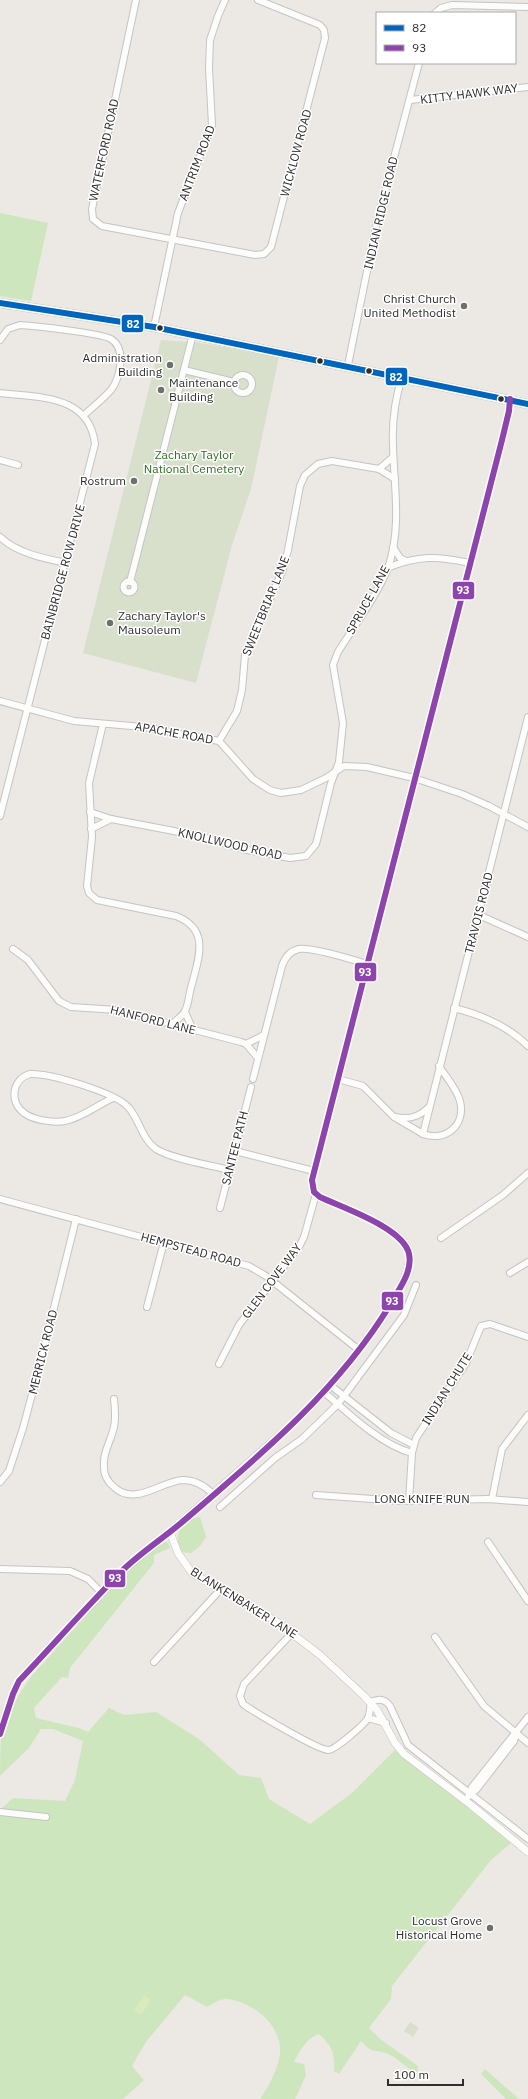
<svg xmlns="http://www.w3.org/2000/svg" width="528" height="2099" viewBox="0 0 528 2099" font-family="'IBM Plex Sans',sans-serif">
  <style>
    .green { fill: #cee6be }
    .cemetery { fill: #d8e0cc }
    .pitch { fill: #d9eabb }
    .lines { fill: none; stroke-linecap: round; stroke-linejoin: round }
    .minor-casing { stroke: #c5c4c5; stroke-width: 8 }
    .tertiary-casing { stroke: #c5c4c5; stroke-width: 8 }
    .primary-casing { stroke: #c6c5c4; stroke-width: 10 }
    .minor { stroke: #fcfcfb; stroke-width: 6 }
    .tertiary { stroke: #fcfcfb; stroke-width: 7 }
    .primary { stroke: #e8e4d6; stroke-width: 9 }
    .bus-1-casing { stroke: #fff; stroke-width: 9 }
    .bus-2-casing { stroke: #fff; stroke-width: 9 }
    .bus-1 { stroke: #0065bd; stroke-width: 6 }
    .bus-2 { stroke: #8e44ad; stroke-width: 6 }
    .poi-dot { fill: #706f6e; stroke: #fff; stroke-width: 1.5 }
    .bus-dot { fill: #2e2e2e; stroke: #fff; stroke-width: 1.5 }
    .labels { text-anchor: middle; stroke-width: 3; stroke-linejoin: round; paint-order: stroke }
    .street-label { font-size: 12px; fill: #2e2e2e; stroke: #fff }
    .poi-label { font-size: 12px; fill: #2e2e2e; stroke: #fff; text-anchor: end }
    .park-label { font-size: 12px; fill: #2c6e1b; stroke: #fff }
    .line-badge { stroke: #fff; stroke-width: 1.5 }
    .badge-label { font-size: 11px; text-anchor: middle; font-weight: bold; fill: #fff }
  </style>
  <rect width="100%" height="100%" fill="#ece8e4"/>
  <g class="green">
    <path d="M0,213l48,10 -17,78 -31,-5z"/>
    <path d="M200,1517l6,20 -6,9 -9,7 -11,-1c-5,-19 -2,-31 20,-35z"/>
    <path d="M164,1541l4,2 2,5 -16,7v8l-84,105 -2,10 -6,-1 -28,31 2,10 43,10 9,4 21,-24 15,7 32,-3 43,27 40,36 22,3 8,21 41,25 42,-31 43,-43c38,32 78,61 117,92l-21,18 -99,126 -1,13 -22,29 11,11 38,27v6c-13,-3 -18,-13 -30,-18 -15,-6 -13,2 -27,-13l-22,33 -5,-3c1,-18 -2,-25 -15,-37 -13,4 -19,17 -25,28l10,2 2,11 -11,24h-35c8,-11 20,-33 20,-48 1,-27 -29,-50 -53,-52 -6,-1 -15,5 -20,8l-22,-12 -39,47 -14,24 12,14 -21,19h-123v-289l13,-12 52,3 10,-21 8,-39 -30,-12h-12l-12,19 -29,28v15c0,-18 0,-37 1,-54 4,-21 20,-47 33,-64l104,-113z"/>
    <path d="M485,2069l34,30h-13l-25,-25z"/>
  </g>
  <g class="cemetery">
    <path d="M161,340l40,3 78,14 -28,132 -19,56 -36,138 -113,-30z"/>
    <path d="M410,2022l9,6 -6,9 -9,-6z"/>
  </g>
  <path class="pitch" d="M144,1995l7,5 -10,15 -7,-5z"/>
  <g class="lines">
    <defs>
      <g id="minor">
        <path d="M136,0l-44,209 1,10 9,7 153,29 9,-1 7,-7 54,-209 -1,-8 -4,-5 -62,-25"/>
        <path d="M435,13l6,-5 11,-3 76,2"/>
        <path d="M410,100l118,-13"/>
        <path d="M154,327l24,-114 34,-88 -3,-57 1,-28 8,-24 7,-16"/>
        <path d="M0,340l8,-11 12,-4c15,1 80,8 91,14 16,10 9,39 0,51 -8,9 -18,17 -27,25"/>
        <path d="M348,365l29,-143 42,-159"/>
        <path d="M184,370l50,12"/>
        <circle cx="243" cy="384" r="9"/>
        <path d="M0,393c39,5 89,1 95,51l-95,372"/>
        <path d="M0,460l18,5"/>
        <path d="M379,469l14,-12"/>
        <path d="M0,537c17,16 42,21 66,26"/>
        <path d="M393,547l7,11 6,3"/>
        <path d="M387,568c32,-13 50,-12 83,-5"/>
        <circle cx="129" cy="587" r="5.5"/>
        <path d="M130,582l63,-248"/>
        <path d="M0,701l74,20 69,6 76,14 34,38 17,11 11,3 20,-3 25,-12 18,-12 23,1 47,11 48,16 27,12 39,21"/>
        <path d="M103,724l-14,59 3,54 -5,49 2,7 8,7 79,16c34,13 23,41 16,68 -3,9 -3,19 -7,27 -2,5 -9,9 -13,13"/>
        <path d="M219,741l18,-30 5,-21 3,-35 37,-83 6,-22 12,-64 5,-11 13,-11 14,-3 47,8 16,10"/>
        <path d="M90,812l21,7 89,17 47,14 43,8 16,-2 10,-12 15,-61 8,-21 4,-39 -10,-58 5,-13c15,-24 40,-58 50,-84 14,-41 6,-81 5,-122 -1,-23 2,-47 9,-69"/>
        <path d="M91,829l20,-10"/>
        <path d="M479,915l49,22"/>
        <path d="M13,949l15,11 31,41 12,6 46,3 124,32 5,2 12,14"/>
        <path d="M454,1008c28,7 54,18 74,38"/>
        <path d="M185,1012l8,18"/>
        <path d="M246,1044l18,-9"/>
        <path d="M253,1079l29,-113c3,-9 8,-15 17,-17 12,-2 55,11 68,15"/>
        <path d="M338,1079l25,7 31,31 29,17 105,-417"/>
        <path d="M113,1098c-16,7 -31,20 -48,23 -12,2 -32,-1 -41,-8 -15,-11 -12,-34 6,-39 20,-1 87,19 99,34 11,13 13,31 27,41 16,10 54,16 73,21"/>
        <path d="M395,1117c13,3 24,0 33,-9"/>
        <path d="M423,1134c22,8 43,-8 37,-33 -3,-12 -14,-24 -21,-35"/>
        <path d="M235,1151l79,20"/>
        <path d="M0,1199l249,67 17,10 93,74"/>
        <path d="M220,1208l31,-121"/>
        <path d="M441,1238l62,-43 25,-22"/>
        <path d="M510,1273l18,-11"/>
        <path d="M147,1307l17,-65"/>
        <path d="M219,1364l20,-39 61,-80 4,-8 12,-43"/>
        <path d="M330,1385l61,48 23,12"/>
        <path d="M324,1392c24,21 57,53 88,61"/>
        <path d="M114,1399c1,9 2,19 0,28 -3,14 -12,27 -10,41 0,8 4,14 10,19 21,20 47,-6 69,-7 12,0 22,6 30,14"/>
        <path d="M0,1482l9,-11 14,-43 15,-56 38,-153"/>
        <path d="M316,1495l85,6 87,-2 40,3"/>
        <path d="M492,1499l10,-50 26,-34"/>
        <path d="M409,1501l3,-48 4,-15 50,-75 15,-37 9,-2 38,13"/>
        <path d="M220,1507l55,-49 27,-19 36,-35 66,-89 12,-30"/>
        <path d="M488,1542l40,59"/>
        <path d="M0,1569l70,2 18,8 14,14"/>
        <path d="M292,1633l-48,51 -4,12 3,8c11,8 75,46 85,46 6,1 37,-26 40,-32 2,-4 2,-11 3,-16 8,-4 14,-3 19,4l18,39 120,94"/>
        <path d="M435,1637l49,69 44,37"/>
        <path d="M154,1662l66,-72"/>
        <path d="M368,1718l18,5"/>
        <path d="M0,1734l13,-40 6,-13 106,-112 45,-37"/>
        <path d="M470,1794l6,-4 38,-49 2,-8"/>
        <path d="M468,1797l4,-10 56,-70"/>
        <path d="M0,1812l46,5"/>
      </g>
      <path id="tertiary" d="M510,399l-1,12 -7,29 -190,740 2,12 6,5c24,11 74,27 87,50 18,34 -82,146 -107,170l-130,115 8,21 14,20 85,49 43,33 44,41 13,14 18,33 9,11 67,51 57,47"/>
      <path id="primary" d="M0,303l154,24 374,77"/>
    </defs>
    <use href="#minor" class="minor-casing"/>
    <use href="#tertiary" class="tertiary-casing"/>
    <use href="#primary" class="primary-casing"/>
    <use href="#minor" class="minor"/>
    <use href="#tertiary" class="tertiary"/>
    <use href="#primary" class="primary"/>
    <defs>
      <path id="bus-1" d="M0,303l154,24 374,77"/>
      <path id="bus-2" d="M0,1734l13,-40 6,-13c35,-37 69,-76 105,-112 18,-17 38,-30 57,-46 76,-65 156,-131 209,-218 8,-15 23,-33 19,-51 -5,-26 -66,-46 -89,-57l-6,-5 -2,-12 190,-740 7,-29 1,-12"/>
    </defs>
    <use href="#bus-1" class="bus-1-casing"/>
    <use href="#bus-2" class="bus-2-casing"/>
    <use href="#bus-1" class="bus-1"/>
    <use href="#bus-2" class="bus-2"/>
  </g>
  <g class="poi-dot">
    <circle cx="464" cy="306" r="4"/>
    <circle cx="170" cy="365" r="4"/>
    <circle cx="161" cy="390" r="4"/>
    <circle cx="134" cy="481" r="4"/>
    <circle cx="110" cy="623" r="4"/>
    <circle cx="490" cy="1928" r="4"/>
  </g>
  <g class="bus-dot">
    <circle cx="160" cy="328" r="3.5"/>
    <circle cx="320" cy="361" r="3.5"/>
    <circle cx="369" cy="371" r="3.5"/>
    <circle cx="501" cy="399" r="3.5"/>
  </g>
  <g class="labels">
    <g class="street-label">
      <text transform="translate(469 94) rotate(-7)" y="4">KITTY HAWK WAY</text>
      <text transform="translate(104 150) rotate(-78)" y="4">WATERFORD ROAD</text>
      <text transform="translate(296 153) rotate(-75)" y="4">WICKLOW ROAD</text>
      <text transform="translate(197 163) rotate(-69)" y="4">ANTRIM ROAD</text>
      <text transform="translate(381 213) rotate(-77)" y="4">INDIAN RIDGE ROAD</text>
      <text transform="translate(63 572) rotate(-75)" y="4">BAINBRIDGE ROW DRIVE</text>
      <text transform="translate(368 600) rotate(-61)" y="4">SPRUCE LANE</text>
      <text transform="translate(266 606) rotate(-68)" y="4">SWEETBRIAR LANE</text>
      <text transform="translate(174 733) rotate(10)" y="4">APACHE ROAD</text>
      <text transform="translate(230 844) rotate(13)" y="4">KNOLLWOOD ROAD</text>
      <text transform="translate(479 913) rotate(-76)" y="4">TRAVOIS ROAD</text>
      <text transform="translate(153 1020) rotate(14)" y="4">HANFORD LANE</text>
      <text transform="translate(235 1148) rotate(-76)" y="4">SANTEE PATH</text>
      <text transform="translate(191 1250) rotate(15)" y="4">HEMPSTEAD ROAD</text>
      <text transform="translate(272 1281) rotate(-53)" y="4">GLEN COVE WAY</text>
      <text transform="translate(43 1352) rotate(-76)" y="4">MERRICK ROAD</text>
      <text transform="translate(447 1389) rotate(-58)" y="4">INDIAN CHUTE</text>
      <text x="422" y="1503">LONG KNIFE RUN</text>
      <text transform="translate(244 1603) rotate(32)" y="4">BLANKENBAKER LANE</text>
    </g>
    <g class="poi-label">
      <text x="456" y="303">Christ Church<tspan x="456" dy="14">United Methodist</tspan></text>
      <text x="162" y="362">Administration<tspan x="162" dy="14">Building</tspan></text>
      <text x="169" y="387" text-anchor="start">Maintenance<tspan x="169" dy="14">Building</tspan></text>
      <text x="126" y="485">Rostrum</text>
      <text x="118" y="620" text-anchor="start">Zachary Taylor's<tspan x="118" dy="14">Mausoleum</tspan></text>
      <text x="482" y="1925">Locust Grove<tspan x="482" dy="14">Historical Home</tspan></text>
    </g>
    <g class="park-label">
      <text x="194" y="459">Zachary Taylor<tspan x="194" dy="14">National Cemetery</tspan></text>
    </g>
  </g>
  <g class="line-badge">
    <rect x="121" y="314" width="23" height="19" rx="4" fill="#0065bd"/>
    <rect x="385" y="367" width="23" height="19" rx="4" fill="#0065bd"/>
    <rect x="452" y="581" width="23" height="19" rx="4" fill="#8e44ad"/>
    <rect x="354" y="962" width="23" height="20" rx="4" fill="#8e44ad"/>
    <rect x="381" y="1291" width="23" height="20" rx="4" fill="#8e44ad"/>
    <rect x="104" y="1569" width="22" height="19" rx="4" fill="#8e44ad"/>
  </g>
  <g class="badge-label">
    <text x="133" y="328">82</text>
    <text x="396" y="381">82</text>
    <text x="463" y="594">93</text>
    <text x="365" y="976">93</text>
    <text x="392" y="1305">93</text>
    <text x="115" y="1582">93</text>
  </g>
  <rect x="376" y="12" width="140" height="52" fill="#ffffff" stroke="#ababab"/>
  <rect x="384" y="25" width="20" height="6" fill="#0065bd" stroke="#ababab"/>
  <text x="412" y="32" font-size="12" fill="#2e2e2e">82</text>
  <rect x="384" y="45" width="20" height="6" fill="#8e44ad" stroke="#ababab"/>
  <text x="412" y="52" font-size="12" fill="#2e2e2e">93</text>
  <path d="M388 2079v6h75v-6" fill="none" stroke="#2e2e2e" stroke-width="2"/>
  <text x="394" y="2079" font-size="12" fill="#2e2e2e" stroke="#ffffff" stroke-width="3" paint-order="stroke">100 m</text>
</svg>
